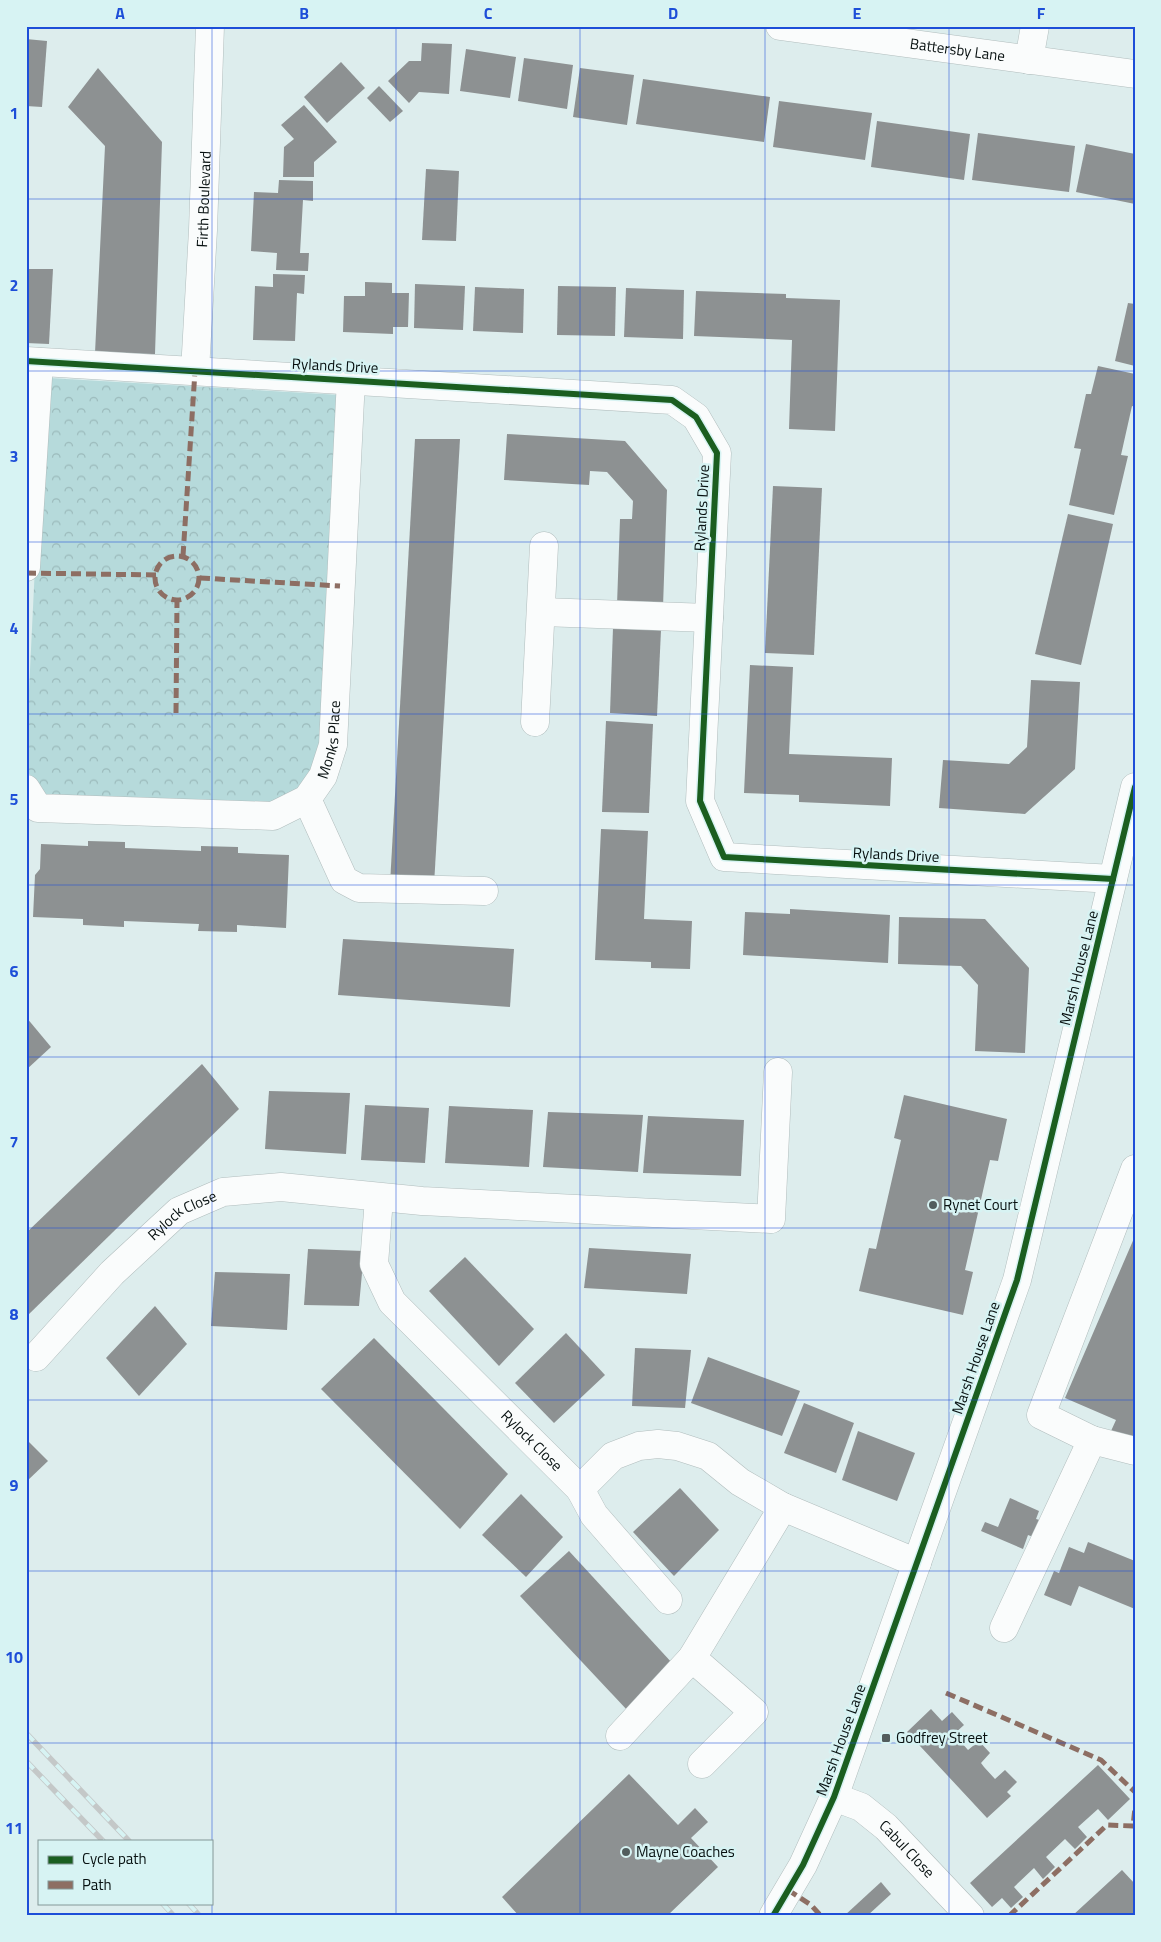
<svg xmlns="http://www.w3.org/2000/svg" width="1161" height="1942" viewBox="0 0 1161 1942" font-family="'Titillium Web',sans-serif">
  <style>
    .park { fill: url(#park-crowns) }
    .building { fill: #8d9192 }
    .lines { fill: none; stroke-linecap: round; stroke-linejoin: round }
    .minor-casing { stroke: #b1bdbd; stroke-width: 29 }
    .minor { stroke: #fafcfc; stroke-width: 28 }
    .rail-casing { stroke: #c4c8c8; stroke-width: 5.5 }
    .rail { stroke: #d7f3f3; stroke-width: 4; stroke-dasharray: 11; stroke-linecap: butt }
    .quiet { stroke: #8d6e63; stroke-width: 5; stroke-dasharray: 10 5; stroke-linecap: butt }
    .cycleway-casing { stroke: #d7f3f3; stroke-width: 9 }
    .cycleway { stroke: #1b5e20; stroke-width: 6 }
    .grid { fill: none; stroke: #1d4ed8; stroke-width: 1; stroke-opacity: 0.55 }
    .poi-dot { fill: #525d5d; stroke: #d7f3f3; stroke-width: 2 }
    .labels { text-anchor: middle; stroke-width: 5; stroke-linejoin: round; paint-order: stroke }
    .street-label { font-size: 15px; fill: #071010; stroke: #d7f3f3 }
    .poi-label { font-size: 15px; fill: #071010; stroke: #d7f3f3; text-anchor: start }
    .neatline { fill: none; stroke: #1d4ed8; stroke-width: 2 }
    .grid-label { font-size: 16px; text-anchor: middle; font-weight: bold; fill: #1d4ed8 }
  </style>
  <defs>
    <pattern id="park-crowns" width="20" height="18" patternUnits="userSpaceOnUse" patternTransform="scale(1.25)"><rect width="20" height="18" fill="#b6dadb"/><path d="M2 6a3 3 0 1 1 6 0M12 15a3 3 0 1 1 6 0" fill="none" stroke="#9bbabb"/></pattern>
  </defs>
  <rect width="100%" height="100%" fill="#ddeded"/>
  <path class="park" d="M49,378l291,17 -19,350c-10,42 -13,42 -52,59l-226,-6 -16,-28v-38l8,-166z"/>
  <g class="building">
    <path d="M26,39l21,2 -5,66 -16,-1z"/>
    <path d="M422,43l30,1 -3,50 -30,-2 -10,11 -21,-22 21,-20h12z"/>
    <path d="M466,49l50,8 -6,41 -50,-7z"/>
    <path d="M524,58l49,7 -6,44 -49,-8z"/>
    <path d="M341,62l24,26 -38,35 -23,-26z"/>
    <path d="M98,68l64,74 -7,212 -60,-1 10,-207 -37,-39z"/>
    <path d="M580,68l54,7 -7,50 -54,-8z"/>
    <path d="M643,79l127,18 -6,45 -128,-18z"/>
    <path d="M379,86l24,25 -13,11 -23,-24z"/>
    <path d="M779,101l93,12 -7,47 -92,-13z"/>
    <path d="M304,105l33,37 -23,20v15h-31l1,-30 10,-8 -13,-14z"/>
    <path d="M877,121l93,13 -6,46 -93,-13z"/>
    <path d="M978,133l97,13 -6,46 -97,-12z"/>
    <path d="M1086,144l49,10v50l-59,-12z"/>
    <path d="M426,169l33,2 -3,70 -34,-1z"/>
    <path d="M279,180l34,1v20l-10,-1 -3,53h9l-1,18 -32,-1 1,-17 -26,-2 3,-59 24,1z"/>
    <path d="M26,269h27l-4,75 -23,-1z"/>
    <path d="M273,274l32,1 -1,19 -7,-1 -2,48 -42,-1 2,-54 18,1z"/>
    <path d="M365,282l27,1v10h17l-1,34h-15v7l-50,-2 1,-36h21z"/>
    <path d="M415,284l50,2 -2,44 -49,-2z"/>
    <path d="M558,286l58,1 -1,49 -58,-1z"/>
    <path d="M475,287l49,2 -1,44 -50,-2z"/>
    <path d="M626,288l58,2 -1,49 -59,-2z"/>
    <path d="M696,291l90,3v4l54,2 -5,131 -46,-2 3,-89 -98,-4z"/>
    <path d="M1128,303l7,1v62l-20,-5z"/>
    <path d="M1098,366l37,8v33l-3,-1 -11,49 7,1 -14,59 -45,-10 12,-56 -7,-1 12,-54h5z"/>
    <path d="M507,434l118,7 42,49 -4,117 -46,-2 3,-86h12l1,-18 -26,-29 -17,-1 -1,14 -85,-5z"/>
    <path d="M415,439h45l-26,446 -44,-1z"/>
    <path d="M773,486l49,2 -8,167 -49,-2z"/>
    <path d="M1068,514l45,10 -32,141 -46,-11z"/>
    <path d="M613,628l48,2 -4,86 -47,-3z"/>
    <path d="M750,665l43,2 -4,87 103,4 -2,48 -91,-4v-7l-55,-2z"/>
    <path d="M1031,680l49,2 -5,87 -50,45 -86,-6 4,-48 66,4 18,-17z"/>
    <path d="M606,721l47,3 -4,89 -47,-1z"/>
    <path d="M601,829l47,2 -4,88 48,2 -2,48 -39,-1v-6l-56,-2z"/>
    <path d="M88,841l37,1v6l76,3v-5l37,1v6l51,2 -3,73 -49,-3v7l-39,-1 1,-7 -75,-3v6l-41,-2v-6l-50,-2 2,-42 5,-6 1,-25 47,2z"/>
    <path d="M790,909l100,6 -2,48 -145,-8 2,-43 45,2z"/>
    <path d="M899,917l86,2 44,49 -4,85 -50,-2 3,-66 -17,-19 -63,-2z"/>
    <path d="M343,939l171,10 -4,58 -172,-12z"/>
    <path d="M26,1017l25,30 -25,23z"/>
    <path d="M202,1064l37,45 -213,208v-84z"/>
    <path d="M269,1091l81,2 -4,61 -81,-5z"/>
    <path d="M904,1095l103,24 -9,42 -8,-1 -25,110 8,2 -10,43 -104,-24 10,-43 7,1 25,-109 -7,-2z"/>
    <path d="M365,1105l64,3 -4,55 -64,-3z"/>
    <path d="M449,1106l84,4 -4,57 -84,-4z"/>
    <path d="M548,1112l95,3 -5,57 -95,-5z"/>
    <path d="M648,1116l96,4 -3,56 -98,-3z"/>
    <path d="M1135,1236v199l-3,5 -21,-9 5,-11 -51,-22z"/>
    <path d="M589,1248l102,6 -4,40 -103,-6z"/>
    <path d="M308,1249l56,2 -5,55 -55,-1z"/>
    <path d="M465,1257l69,72 -35,37 -70,-75z"/>
    <path d="M215,1272l75,2 -3,56 -76,-4z"/>
    <path d="M155,1306l32,38 -48,52 -33,-38z"/>
    <path d="M566,1333l39,42 -51,48 -39,-40z"/>
    <path d="M374,1338l134,136 -48,55 -139,-140z"/>
    <path d="M635,1348l56,2 -6,58 -53,-2z"/>
    <path d="M708,1357l92,34 -18,45 -91,-33z"/>
    <path d="M804,1403l50,20 -18,50 -52,-20z"/>
    <path d="M858,1431l57,22 -18,48 -55,-21z"/>
    <path d="M26,1439l22,22 -22,21z"/>
    <path d="M680,1488l39,42 -45,46 -41,-44z"/>
    <path d="M521,1494l42,43 -37,40 -44,-42z"/>
    <path d="M1010,1498l29,13 -3,8 7,2 -7,17 -8,-3 -5,14 -42,-18 4,-9 13,5z"/>
    <path d="M1088,1542l47,19v48l-56,-23 -8,20 -27,-11 10,-24 5,2 10,-26 15,6z"/>
    <path d="M569,1551l104,113 -45,47 -108,-115z"/>
    <path d="M931,1709l11,12 10,-9 12,13 -10,9 14,16 11,-9 11,12 -9,10 3,4 11,12 10,-9 12,12 -10,10 4,4 -24,22 -80,-86z"/>
    <path d="M1098,1765l32,34 -22,21 -10,-11 -20,18 9,10 -12,12 -10,-10 -19,18 9,10 -12,12 -9,-11 -20,19 9,10 -12,11 -9,-10 -10,9 -22,-24z"/>
    <path d="M629,1774l49,51 17,-17 13,14 -17,16 27,29 -51,49h-148l-17,-19z"/>
    <path d="M1122,1870l13,14v19l-2,2 2,11h-63z"/>
    <path d="M881,1882l10,12 -24,22h-23z"/>
  </g>
  <g class="lines">
    <defs>
      <g id="minor">
        <path id="s1" d="M780,26l355,48"/>
        <path d="M1029,60l6,-34"/>
        <path d="M26,361l646,39 24,17 21,36 -17,348 24,56 389,22"/>
        <path id="s2" d="M195,371l8,-141 7,-204"/>
        <path d="M26,567l13,-205"/>
        <path d="M542,612l167,6"/>
        <path d="M535,722l9,-176"/>
        <path id="s3" d="M26,789l12,19 235,8 34,-17 16,-23 10,-31 18,-366"/>
        <path d="M307,799l37,81 15,8 125,3"/>
        <path id="s4" d="M379,1198l-5,66 18,38 188,187 33,-33 26,-10 19,-2 19,2 31,10 32,26 43,25 134,56"/>
        <path id="s5" d="M36,1357l76,-84 67,-62 44,-19 58,-5 141,14 349,18 7,-147"/>
        <path d="M1092,1440l-51,-25 94,-246"/>
        <path d="M580,1489l14,26 74,85"/>
        <path d="M1004,1628l88,-188 43,11"/>
        <path d="M692,1658l62,54 -52,52"/>
        <path d="M620,1736l72,-78 91,-151"/>
        <path id="s6" d="M834,1797l27,10 25,20 84,89"/>
        <path d="M773,1916l30,-51 31,-68 183,-517 118,-493"/>
      </g>
    </defs>
    <use href="#minor" class="minor-casing"/>
    <use href="#minor" class="minor"/>
    <defs>
      <g id="rail">
        <path d="M26,1733l103,108"/>
        <path d="M26,1761l77,80"/>
        <path d="M162,1903l12,13"/>
        <path d="M188,1903l12,13"/>
      </g>
    </defs>
    <use href="#rail" class="rail-casing"/>
    <use href="#rail" class="rail"/>
    <g class="quiet">
      <path d="M183,556l12,-185"/>
      <circle cx="177" cy="578" r="22"/>
      <path d="M26,573l130,2"/>
      <path d="M200,578l140,8"/>
      <path d="M176,713l1,-113"/>
      <path d="M946,1693l155,67 34,32"/>
      <path d="M788,1890l23,15 10,11"/>
      <path d="M1009,1916l98,-91 26,1 2,-18"/>
    </g>
    <defs>
      <g id="cycleway">
        <path d="M26,361l646,39 24,17 21,36 -17,348 24,56 389,22"/>
        <path d="M773,1916l30,-51 31,-68 183,-517 118,-493"/>
      </g>
    </defs>
    <use href="#cycleway" class="cycleway-casing"/>
    <use href="#cycleway" class="cycleway"/>
  </g>
  <path class="grid" d="M212,26v1890M396,26v1890M580,26v1890M765,26v1890M949,26v1890M26,199h1109M26,371h1109M26,542h1109M26,714h1109M26,885h1109M26,1057h1109M26,1228h1109M26,1400h1109M26,1571h1109M26,1743h1109"/>
  <g class="poi-dot">
    <circle cx="933" cy="1205" r="5"/>
    <rect x="881" y="1733" width="10" height="10" rx="2.5"/>
    <circle cx="626" cy="1852" r="5"/>
  </g>
  <g class="labels">
    <g class="street-label">
      <text dy="5" stroke="none"><textPath href="#s1" startOffset="179">Battersby Lane</textPath></text>
      <text dy="5" stroke="none"><textPath href="#s2" startOffset="172">Firth Boulevard</textPath></text>
      <text transform="translate(335 366) rotate(3)" y="5">Rylands Drive</text>
      <text transform="translate(702 508) rotate(-87)" y="5">Rylands Drive</text>
      <text dy="5" stroke="none"><textPath href="#s3" startOffset="361">Monks Place</textPath></text>
      <text transform="translate(896 855) rotate(3)" y="5">Rylands Drive</text>
      <text transform="translate(1079 968) rotate(-76)" y="5">Marsh House Lane</text>
      <text dy="5" stroke="none"><textPath href="#s5" startOffset="205">Rylock Close</textPath></text>
      <text transform="translate(976 1358) rotate(-71)" y="5">Marsh House Lane</text>
      <text dy="5" stroke="none"><textPath href="#s4" startOffset="305">Rylock Close</textPath></text>
      <text transform="translate(841 1740) rotate(-70)" y="5">Marsh House Lane</text>
      <text dy="5" stroke="none"><textPath href="#s6" startOffset="91">Cabul Close</textPath></text>
    </g>
    <g class="poi-label">
      <text x="943" y="1210">Rynet Court</text>
      <text x="896" y="1743">Godfrey Street</text>
      <text x="636" y="1857">Mayne Coaches</text>
    </g>
  </g>
  <rect width="1161" height="1942" fill="none" stroke="#d7f3f3" stroke-width="55"/>
  <rect x="38" y="1840" width="175" height="65" fill="#d7f3f3" stroke="#849898"/>
  <rect x="48" y="1856" width="25" height="8" fill="#1b5e20" stroke="#849898"/>
  <text x="82" y="1864" font-size="15" fill="#071010">Cycle path</text>
  <rect x="48" y="1881" width="25" height="8" fill="#8d6e63" stroke="#849898"/>
  <text x="82" y="1890" font-size="15" fill="#071010">Path</text>
  <rect x="28" y="28" width="1106" height="1886" class="neatline"/>
  <g class="grid-label">
    <text x="120" y="19">A</text>
    <text x="304" y="19">B</text>
    <text x="488" y="19">C</text>
    <text x="673" y="19">D</text>
    <text x="857" y="19">E</text>
    <text x="1041" y="19">F</text>
    <text x="14" y="119">1</text>
    <text x="14" y="291">2</text>
    <text x="14" y="462">3</text>
    <text x="14" y="634">4</text>
    <text x="14" y="805">5</text>
    <text x="14" y="977">6</text>
    <text x="14" y="1148">7</text>
    <text x="14" y="1320">8</text>
    <text x="14" y="1491">9</text>
    <text x="14" y="1663">10</text>
    <text x="14" y="1834">11</text>
  </g>
</svg>
